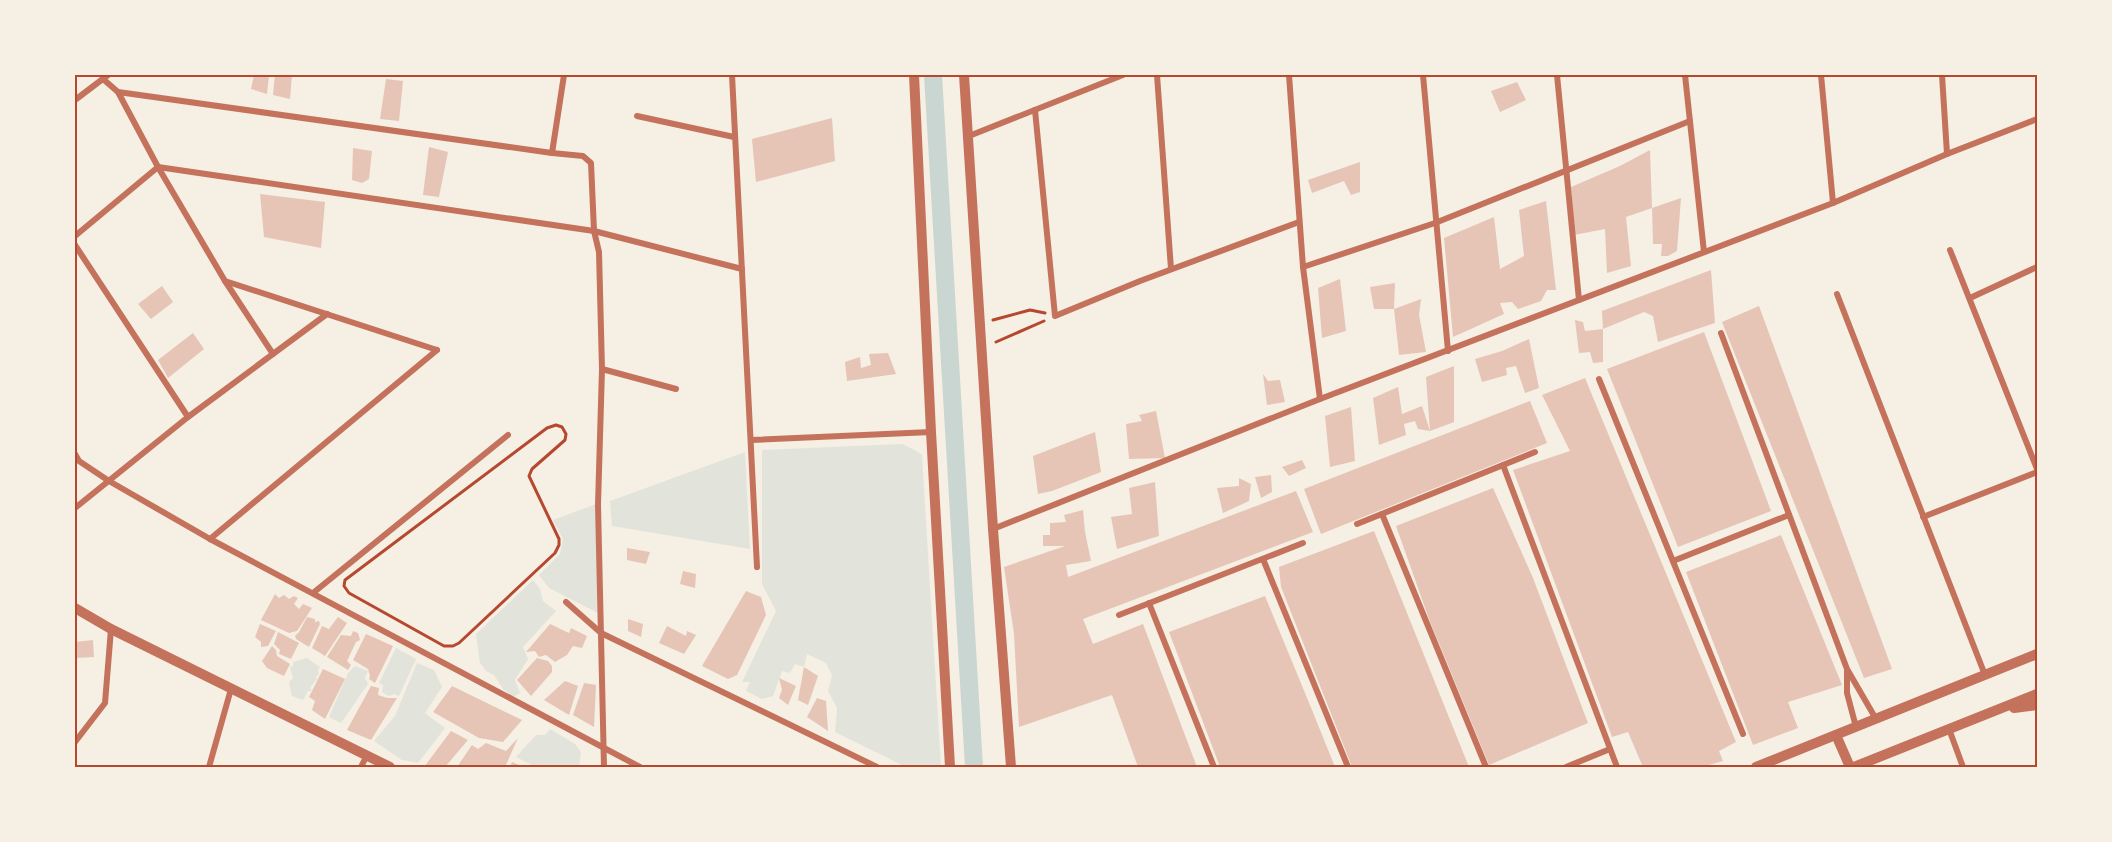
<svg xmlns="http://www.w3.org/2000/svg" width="2112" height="842" viewBox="0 0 2112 842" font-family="Arial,sans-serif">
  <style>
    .green { fill: #e2e4dc }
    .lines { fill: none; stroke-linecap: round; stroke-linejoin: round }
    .canal { stroke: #c9d6d2; stroke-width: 18 }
    .building { fill: #e6c5b7 }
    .path { stroke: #b5482f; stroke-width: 3 }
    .minor { stroke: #c5725c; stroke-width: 6 }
    .tertiary { stroke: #c5725c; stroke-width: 10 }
    .neatline { fill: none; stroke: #b5482f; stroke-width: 2 }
  </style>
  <rect width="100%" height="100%" fill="#f6efe4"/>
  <g class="green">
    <path d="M902,444l13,6 7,5 19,312h-35l-71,-35 2,-24 -9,-17 4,-16 -6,-12 -19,-9 -3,13 -9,-3 -5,9 -8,-2 -9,25 -11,3 -16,-8 4,-9h-8l34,-71 -14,-27v-134z"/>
    <path d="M745,452l5,97 -138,-23 -2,-25z"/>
    <path d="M596,504c2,36 0,73 2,109l-49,-25 -10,-13 21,-21 3,-15 -10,-19z"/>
    <path d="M533,580l7,9 3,12 13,10 -33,36 5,12 -13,21 5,13 -7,4 -10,-8 -9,-14 -8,-4 -6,-8 -4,-29z"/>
    <path d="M396,648l20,11 -17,37 -5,-2 -5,2 -7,-4 1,-7 -4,-2z"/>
    <path d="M307,658l13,9 -2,3 1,4 -3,3 1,2 -7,9 2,3h-4l-5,9 -11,-4 -3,-14 4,-4 -3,-11 3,-1v-4z"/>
    <path d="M417,663l17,7 8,17 -17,26 20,15 -27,35 -16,-3 -28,-19 21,-25z"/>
    <path d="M355,666l13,5 -3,7 3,6 -27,39 -12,-6 19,-44z"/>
    <path d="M550,729l25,15 6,8 -2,15h-43l-20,-10 20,-22h9z"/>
  </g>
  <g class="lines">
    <path class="canal" d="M933,75l41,692"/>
  </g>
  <g class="building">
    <path d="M254,75h15l-2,19 -16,-5z"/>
    <path d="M275,75h17l-2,24 -17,-4z"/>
    <path d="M386,79l17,2 -4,40 -19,-2z"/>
    <path d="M1517,82l9,18 -26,12 -9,-21z"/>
    <path d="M832,118l3,43 -79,21 -4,-43z"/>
    <path d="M429,147l19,5 -9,45 -16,-2z"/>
    <path d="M353,148l19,3 -3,28 -7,4 -10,-3z"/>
    <path d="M1650,150l2,58 -26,9 5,49 -24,7 -2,-44 -31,6 -3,-48 49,-21z"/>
    <path d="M1360,162v30l-9,3 -7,-14 -32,12 -4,-13z"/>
    <path d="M260,194l65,8 -4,46 -57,-11z"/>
    <path d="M1681,198l-4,53 -9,5h-7l1,-12h-9l-1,-36z"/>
    <path d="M1546,201l10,89h-9l-6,11 -23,8 -6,-7 -12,1 4,11 -51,23 -9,-99 50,-21 6,52 24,-13 -5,-46z"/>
    <path d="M1711,270l4,53 -57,19 -5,-26 -9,-4 -41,17 -1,-18z"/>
    <path d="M1340,279l6,52 -24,7 -4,-50z"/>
    <path d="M1395,283l-1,26h-20l-4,-22z"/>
    <path d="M162,286l11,16 -22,17 -13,-15z"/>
    <path d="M1421,299l-2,16 7,37 -27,3 -5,-46z"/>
    <path d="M1759,306l133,363 -28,9 -142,-356z"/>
    <path d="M1575,320l8,2 2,9 18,-2v33l-10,1 -3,-11 -11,1z"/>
    <path d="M1704,332l67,179 -93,36 -71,-178z"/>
    <path d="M193,333l11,16 -36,29 -10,-18z"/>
    <path d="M1529,339l10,49 -14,5 -9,-27 -10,2 1,7 -25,7 -7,-23 27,-8z"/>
    <path d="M888,353l8,21 -49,7 -2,-19 15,-5 1,11 10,-3 -2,-11z"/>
    <path d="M1454,366v56l-24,9 -12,-2 -3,-8 -11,3 2,11 -27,10 -6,-47 25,-11 4,27 20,-8 8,25 -4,-54z"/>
    <path d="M1263,374l5,7 12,-1 5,22 -18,3z"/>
    <path d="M1585,378l151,364 -17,9 4,10 -21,6h-59l-15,-35 -16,5 -99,-267 57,-19 -28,-56z"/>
    <path d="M1530,401l17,42 -226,91 -17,-45z"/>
    <path d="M1351,407l4,54 -25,6 -5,-51z"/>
    <path d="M1156,411l9,47 -36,1 -3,-35 16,-3 -3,-6z"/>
    <path d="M1095,432l6,40 -49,19 -14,3 -5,-38z"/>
    <path d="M1302,460l4,8 -17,8 -7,-9z"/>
    <path d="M1271,475l1,17 -11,6 -6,-21z"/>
    <path d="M1239,478l12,6 -2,17 -26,12 -6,-25 22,-2z"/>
    <path d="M1155,482l4,54 -42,13 -6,-32 21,-3 -3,-26z"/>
    <path d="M1493,488l40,90 55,145 -99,42 -60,-146 -33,-93z"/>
    <path d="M1296,491l17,41 -230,87 10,25 50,-20 54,143h-59l-26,-72 -93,32 -5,-93 -10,-67 61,-21h-22v-11h7v-12l16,-1 -2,-7 19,-5 2,22 6,29 -25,4 2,12z"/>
    <path d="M1374,531l95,236h-117l-11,-28 -60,-152 -2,-20z"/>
    <path d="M1781,535l61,150 -54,17 10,26 -45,17 -67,-173z"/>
    <path d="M627,548l23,4 -4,12 -19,-4z"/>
    <path d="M683,571l13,3 -1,14 -15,-4z"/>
    <path d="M746,591l15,6 5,18 -29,60 -9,4 -26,-13z"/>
    <path d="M275,594l4,4 5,-3 5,4 5,-3 4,2 -4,6 5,5 4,-5 9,4 -15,23 -8,2 -28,-13z"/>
    <path d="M1265,596l47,114 23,57h-115l-51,-135z"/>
    <path d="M307,617l8,2v3l4,-1 1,3 -11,23 -13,-8 -1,-3 4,-4z"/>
    <path d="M338,617l9,6 -22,33 -13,-8 10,-22 7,3z"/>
    <path d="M628,619l15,5 -2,13 -13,-6z"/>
    <path d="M260,624l16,7 -8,15 -7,1v-5l-6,-5z"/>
    <path d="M550,624l19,9 2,-5 16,8 -5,12 -9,-2 -6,9 -12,7 -9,-7 -7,2 -4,-6 -9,1z"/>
    <path d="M667,626l19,10 1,-5 9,4 -12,19 -25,-11z"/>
    <path d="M353,631l5,2 2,7 -4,2 -9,19 4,4 -3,5 -21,-13 14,-22 10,1z"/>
    <path d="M278,632l21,11 -8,16 -12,-5 1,-4 -6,-6z"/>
    <path d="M366,634l27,12 -18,37 -6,-4 1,-3 -2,-7 -15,-9z"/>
    <path d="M93,640l1,17 -19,1v-16z"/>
    <path d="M272,646l4,4 1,6 13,8 -6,12 -17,-8 -5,-7z"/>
    <path d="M537,658l11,3 4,5v6l-21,24 -14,-16z"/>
    <path d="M804,667l14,9 -10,29 -10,-5z"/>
    <path d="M323,669l22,10 -20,40 -13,-9 3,-9 -6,-4z"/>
    <path d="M779,678l17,8 -8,19 -9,-7 3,-8z"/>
    <path d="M565,681l13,5 -9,29 -25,-15z"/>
    <path d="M584,683l12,2 -2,42 -21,-12z"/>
    <path d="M371,686l8,2 -1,7 9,3h10l-26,42 -24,-10z"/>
    <path d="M452,686l70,34 -19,22 -24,-4 -46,-26z"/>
    <path d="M817,698l9,3 2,30 -21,-14z"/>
    <path d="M451,731l17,9 -23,27h-21z"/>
    <path d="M518,738l-13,29h-48l15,-22 6,4 8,-6 20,8z"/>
    <path d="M512,762l12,5h-14z"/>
  </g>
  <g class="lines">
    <g class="path">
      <path d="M993,320l37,-10 15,3"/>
      <path d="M996,342l48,-21"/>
      <path d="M556,425l6,2 4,7 -1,6 -33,29 -3,7 30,63v6l-4,8 -96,90 -6,3h-9l-95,-53 -5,-7 1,-6 202,-152z"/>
    </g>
    <g class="minor">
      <path d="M732,75l25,492"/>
      <path d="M1157,75l14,194"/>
      <path d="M1289,75l14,192 17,132"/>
      <path d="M1423,75l25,276"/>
      <path d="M1557,75l22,225"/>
      <path d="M1685,75l19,177"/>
      <path d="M1821,75l12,128"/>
      <path d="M1942,75l5,79"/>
      <path d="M103,79l15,13 40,75 67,114 48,73"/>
      <path d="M118,92l434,61 31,3 8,7 3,68 5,21 3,117 -4,136 6,262"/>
      <path d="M75,100l33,-25"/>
      <path d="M1035,110l20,206 85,-35 159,-59"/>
      <path d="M637,116l97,21"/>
      <path d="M969,136l154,-61"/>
      <path d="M552,153l12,-78"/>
      <path d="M75,236l83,-69 436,64 148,38"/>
      <path d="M75,245l113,172"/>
      <path d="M1950,250l87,219"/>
      <path d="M1303,267l132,-44 255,-102"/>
      <path d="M225,281l212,69"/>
      <path d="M1837,294l148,381"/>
      <path d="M1970,298l67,-31"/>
      <path d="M1721,333l126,336 29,50"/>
      <path d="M602,369l74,20"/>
      <path d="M1599,379l144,355"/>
      <path d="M751,440l180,-8"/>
      <path d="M75,454l4,7 30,20 101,58 430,228"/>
      <path d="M1503,465l114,302"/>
      <path d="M75,508l113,-91 139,-103"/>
      <path d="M1382,514l104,253"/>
      <path d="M1923,517l114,-45"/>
      <path d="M1357,524l178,-72"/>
      <path d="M993,529l327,-130 513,-196 114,-49 90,-35"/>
      <path d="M210,539l227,-189"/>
      <path d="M1263,559l85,208"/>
      <path d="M1673,561l116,-46"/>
      <path d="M313,593l195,-158"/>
      <path d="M566,602l35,31 276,134"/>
      <path d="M1149,603l65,164"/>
      <path d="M1119,615l184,-72"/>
      <path d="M1847,670v23l9,34"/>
      <path d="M1949,729l14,38"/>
      <path d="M75,742l30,-39 6,-74"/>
      <path d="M209,767l22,-78"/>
      <path d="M361,767l6,-12"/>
      <path d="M1566,767l44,-18"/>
    </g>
    <g class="tertiary">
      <path d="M914,75l17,357 19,335"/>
      <path d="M964,75l29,454 18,238"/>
      <path d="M75,608l36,21 279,138"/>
      <path d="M2014,708l23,-3"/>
      <path d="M1836,735l14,32"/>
      <path d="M1756,767l281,-113"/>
      <path d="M1854,767l183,-73"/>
    </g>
  </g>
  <rect width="2112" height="842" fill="none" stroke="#f6efe4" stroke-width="153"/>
  <rect x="76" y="76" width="1960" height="690" class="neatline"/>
</svg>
